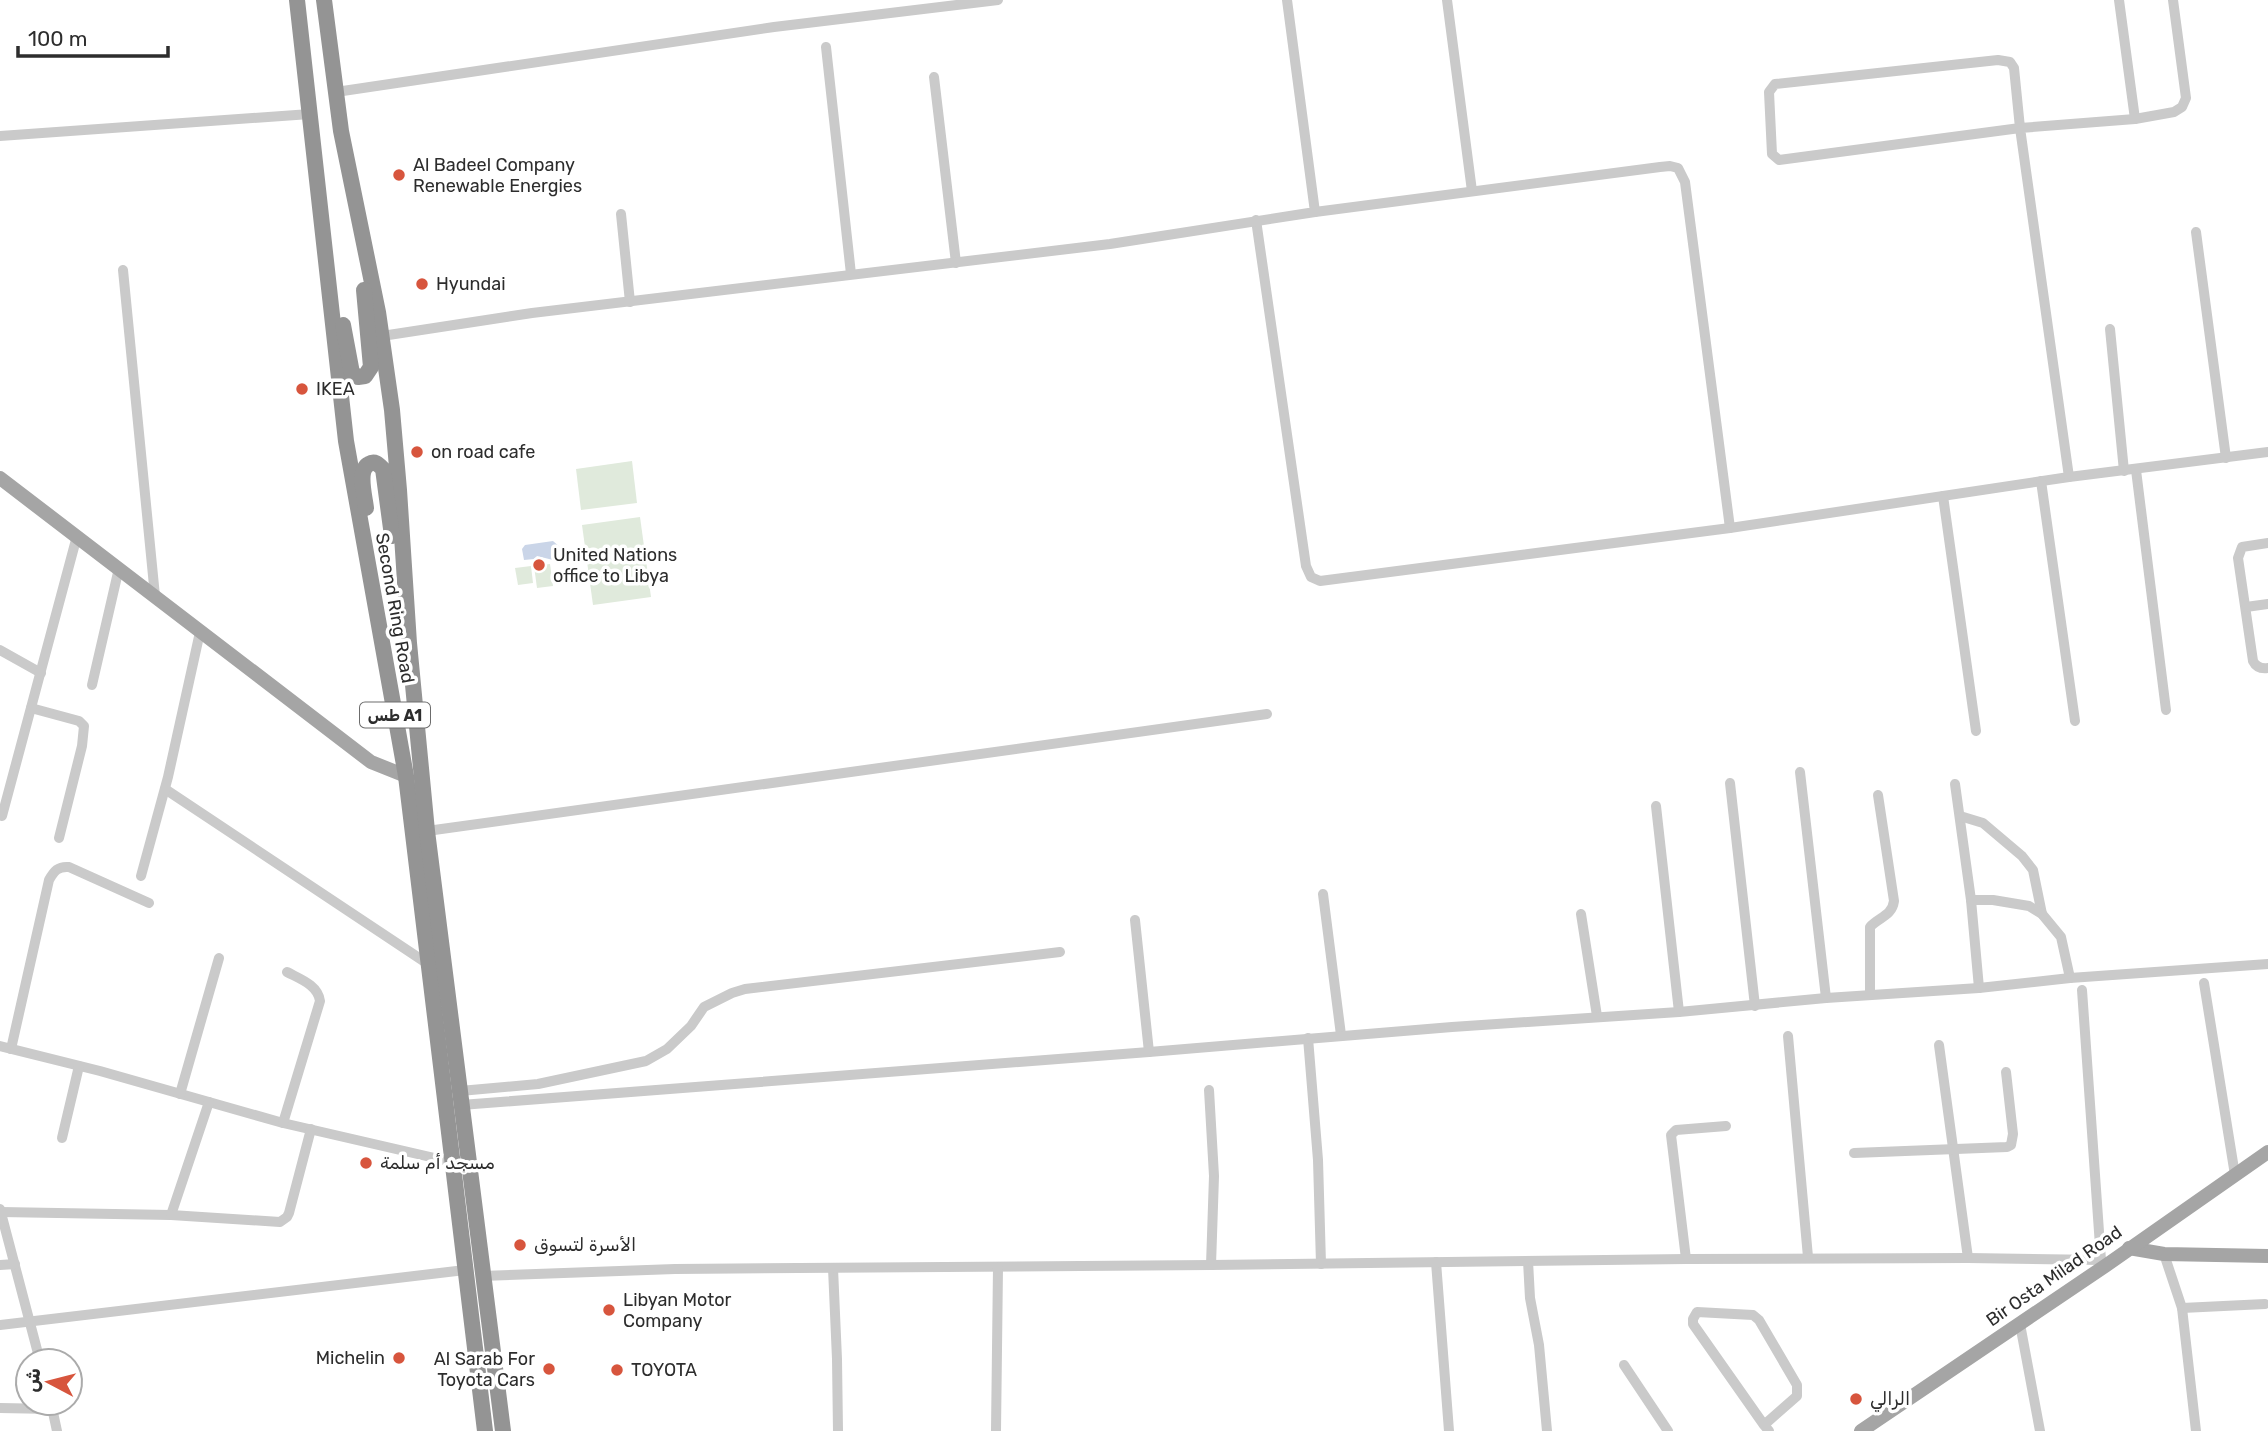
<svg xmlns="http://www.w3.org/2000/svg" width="2268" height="1431" viewBox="0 0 2268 1431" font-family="Rubik,Cairo,sans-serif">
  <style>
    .green { fill: #e0eadc }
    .water { fill: #cad5e8 }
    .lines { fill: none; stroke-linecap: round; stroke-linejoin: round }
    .minor { stroke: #cacaca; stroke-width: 10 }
    .major { stroke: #a5a5a5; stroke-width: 14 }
    .highway { stroke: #949494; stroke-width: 16 }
    .poi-dot { fill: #d7553d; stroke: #fff; stroke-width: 2.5 }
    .labels { text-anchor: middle; stroke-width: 7; stroke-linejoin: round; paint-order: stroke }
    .shield { fill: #fff; stroke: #6c6c6c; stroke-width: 2 }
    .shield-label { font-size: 16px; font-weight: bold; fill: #2d2d2d }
    .poi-label { font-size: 18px; fill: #2d2d2d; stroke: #fff; text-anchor: start }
    .street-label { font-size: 18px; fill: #2d2d2d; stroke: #fff }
  </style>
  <rect width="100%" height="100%" fill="#fff"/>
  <g class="green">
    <path d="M632,461l5,42 -56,7 -5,-41z"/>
    <path d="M640,517l11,80 -58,8 -11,-80z"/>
    <path d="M550,564l3,22 -16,2 -3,-22z"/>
    <path d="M531,566l2,17 -15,2 -3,-17z"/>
  </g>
  <path class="water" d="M553,541l9,8 -2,6 -7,5 -16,-4 -3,3 -10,1 -2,-11 3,-4z"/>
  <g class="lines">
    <g class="minor">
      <path d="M1447,0l25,191"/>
      <path d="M2119,0l16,119"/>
      <path d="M826,47l25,227"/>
      <path d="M934,77l22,186"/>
      <path d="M336,92l438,-65 224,-27"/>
      <path d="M0,136l310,-22"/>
      <path d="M1315,212l345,-45 10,-1 8,2 7,14 45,346"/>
      <path d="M621,214l9,88"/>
      <path d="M1256,220l50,346 5,11 9,4 410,-53 339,-51 199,-25"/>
      <path d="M2196,232l30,226"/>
      <path d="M123,270l32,326"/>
      <path d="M2110,329l14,142"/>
      <path d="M382,336l150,-23 578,-69 205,-32 -28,-212"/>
      <path d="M2136,470l30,240"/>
      <path d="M2069,477l-49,-349 -6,-60 -4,-6 -12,-2 -223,24 -6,8 3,62 7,6 241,-32 115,-9 39,-7 8,-5 4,-9 -13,-98"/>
      <path d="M2041,481l34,240"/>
      <path d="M1943,496l33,235"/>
      <path d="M2268,543l-26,4 -4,11 15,103c3,6 8,8 15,7"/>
      <path d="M2246,607l22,-3"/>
      <path d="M0,650l41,23"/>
      <path d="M92,685l27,-117"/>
      <path d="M31,708l48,13 5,5 -2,20 -23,92"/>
      <path d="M1800,772l26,226"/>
      <path d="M1730,783l25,223"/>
      <path d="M1955,784l16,116 8,88"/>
      <path d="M165,789l263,175"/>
      <path d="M1656,806l23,206"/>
      <path d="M2,816l75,-280"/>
      <path d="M1960,816l23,7 39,33 11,14 9,44"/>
      <path d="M427,831l840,-117"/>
      <path d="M141,876l27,-99 32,-145"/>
      <path d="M1323,894l18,141"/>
      <path d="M1971,900h22l36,6 13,8 19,23 9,41"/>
      <path d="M1581,914l16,102"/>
      <path d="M1135,920l14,132"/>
      <path d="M2204,983l31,192"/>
      <path d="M2082,990l19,270"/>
      <path d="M1870,995v-68c9,-10 22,-11 24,-26l-16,-106"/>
      <path d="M1788,1036l20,221"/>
      <path d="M1308,1038l10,122 3,104"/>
      <path d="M1939,1045l29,213"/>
      <path d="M0,1046l100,25 183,52 169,39"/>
      <path d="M11,1049l38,-169c5,-9 9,-14 20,-13l80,36"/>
      <path d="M1209,1090l5,86 -3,89"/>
      <path d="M460,1091l78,-7 108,-23 21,-12 24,-23 13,-19 28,-14 13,-4 315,-37"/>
      <path d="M180,1094l39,-136"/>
      <path d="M461,1105l688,-53 303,-25 227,-15 147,-14 153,-10 91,-10 198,-14"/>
      <path d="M283,1123l37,-122c-2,-16 -20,-22 -33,-29"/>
      <path d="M62,1138l17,-72"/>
      <path d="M1854,1153l153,-6 4,-2 2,-11 -7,-62"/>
      <path d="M0,1209l40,152"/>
      <path d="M1,1212l170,3 38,-113"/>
      <path d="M171,1215l109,7 7,-5 2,-4 22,-84"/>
      <path d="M2164,1254l18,54 14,123"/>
      <path d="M1686,1259l-15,-124 5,-5 50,-4"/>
      <path d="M1528,1261l2,37 9,47 8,86"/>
      <path d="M1436,1262l13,169"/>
      <path d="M0,1265l15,-1"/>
      <path d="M833,1268l4,91 1,72"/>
      <path d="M482,1276l193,-7 536,-4 475,-6 282,-1 133,2 7,4"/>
      <path d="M2182,1308l83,-4"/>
      <path d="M2020,1324l20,107"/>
      <path d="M0,1325l465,-55"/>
      <path d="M1624,1365l44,66"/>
      <path d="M51,1403l6,28"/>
      <path d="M0,1408l52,1"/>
      <path d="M1764,1425l33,-29v-11l-38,-65 -6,-5 -56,-3 -4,7v5l71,101 5,6"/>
      <path d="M996,1431l2,-164"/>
    </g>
    <g class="major">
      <path d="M0,478l371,284 35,14"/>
      <path d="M2129,1248l35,6 104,2"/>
      <path d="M1861,1431l247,-167 160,-112"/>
    </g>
    <g class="highway">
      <path d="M297,0l49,441 60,335 79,655"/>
      <path d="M324,0l17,131 37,181 14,98 7,80 10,153 18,188 76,600"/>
      <path d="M343,325l9,48 6,4 7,-1 6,-9 -7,-77"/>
      <path d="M366,508c-1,-11 -9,-38 3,-44 6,-4 10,1 14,5l9,67"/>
    </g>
  </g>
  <g class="poi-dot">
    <circle cx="399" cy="175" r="7"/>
    <circle cx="422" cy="284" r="7"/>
    <circle cx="302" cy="389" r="7"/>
    <circle cx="417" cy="452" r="7"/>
    <circle cx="539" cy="565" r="7"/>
    <circle cx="366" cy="1163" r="7"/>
    <circle cx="520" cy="1245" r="7"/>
    <circle cx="609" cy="1310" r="7"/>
    <circle cx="399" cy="1358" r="7"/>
    <circle cx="549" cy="1369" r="7"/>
    <circle cx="617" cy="1370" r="7"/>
    <circle cx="1856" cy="1399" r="7"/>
  </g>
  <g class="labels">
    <rect class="shield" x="360" y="702.5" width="70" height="25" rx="5"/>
    <g class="shield-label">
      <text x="395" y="721">طس A1</text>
    </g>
    <g class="poi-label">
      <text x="413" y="171">Al Badeel Company<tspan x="413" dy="21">Renewable Energies</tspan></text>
      <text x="436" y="290">Hyundai</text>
      <text x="316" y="395">IKEA</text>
      <text x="431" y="458">on road cafe</text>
      <text x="553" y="561">United Nations<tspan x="553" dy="21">office to Libya</tspan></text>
      <text x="380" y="1169">مسجد أم سلمة</text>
      <text x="534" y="1251">الأسرة لتسوق</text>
      <text x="623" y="1306">Libyan Motor<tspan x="623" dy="21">Company</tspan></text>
      <text x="385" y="1364" text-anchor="end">Michelin</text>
      <text x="535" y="1365" text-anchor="end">Al Sarab For<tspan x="535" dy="21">Toyota Cars</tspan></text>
      <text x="631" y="1376">TOYOTA</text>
      <text x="1870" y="1405">الرالي</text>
    </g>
    <g class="street-label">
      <text transform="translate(395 608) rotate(80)" y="6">Second Ring Road</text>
      <text transform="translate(2054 1276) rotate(-35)" y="6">Bir Osta Milad Road</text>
    </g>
  </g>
  <g transform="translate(49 1382) rotate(277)"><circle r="33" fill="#ffffff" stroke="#ababab" stroke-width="2"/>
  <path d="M0-5L12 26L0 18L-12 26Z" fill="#d7553d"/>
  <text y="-10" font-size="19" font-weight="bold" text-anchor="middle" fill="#2d2d2d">ش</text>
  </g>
  <path d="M18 46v10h150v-10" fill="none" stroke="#2d2d2d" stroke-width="3.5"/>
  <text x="28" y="46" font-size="21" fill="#2d2d2d" stroke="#ffffff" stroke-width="5" paint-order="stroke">100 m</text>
</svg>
